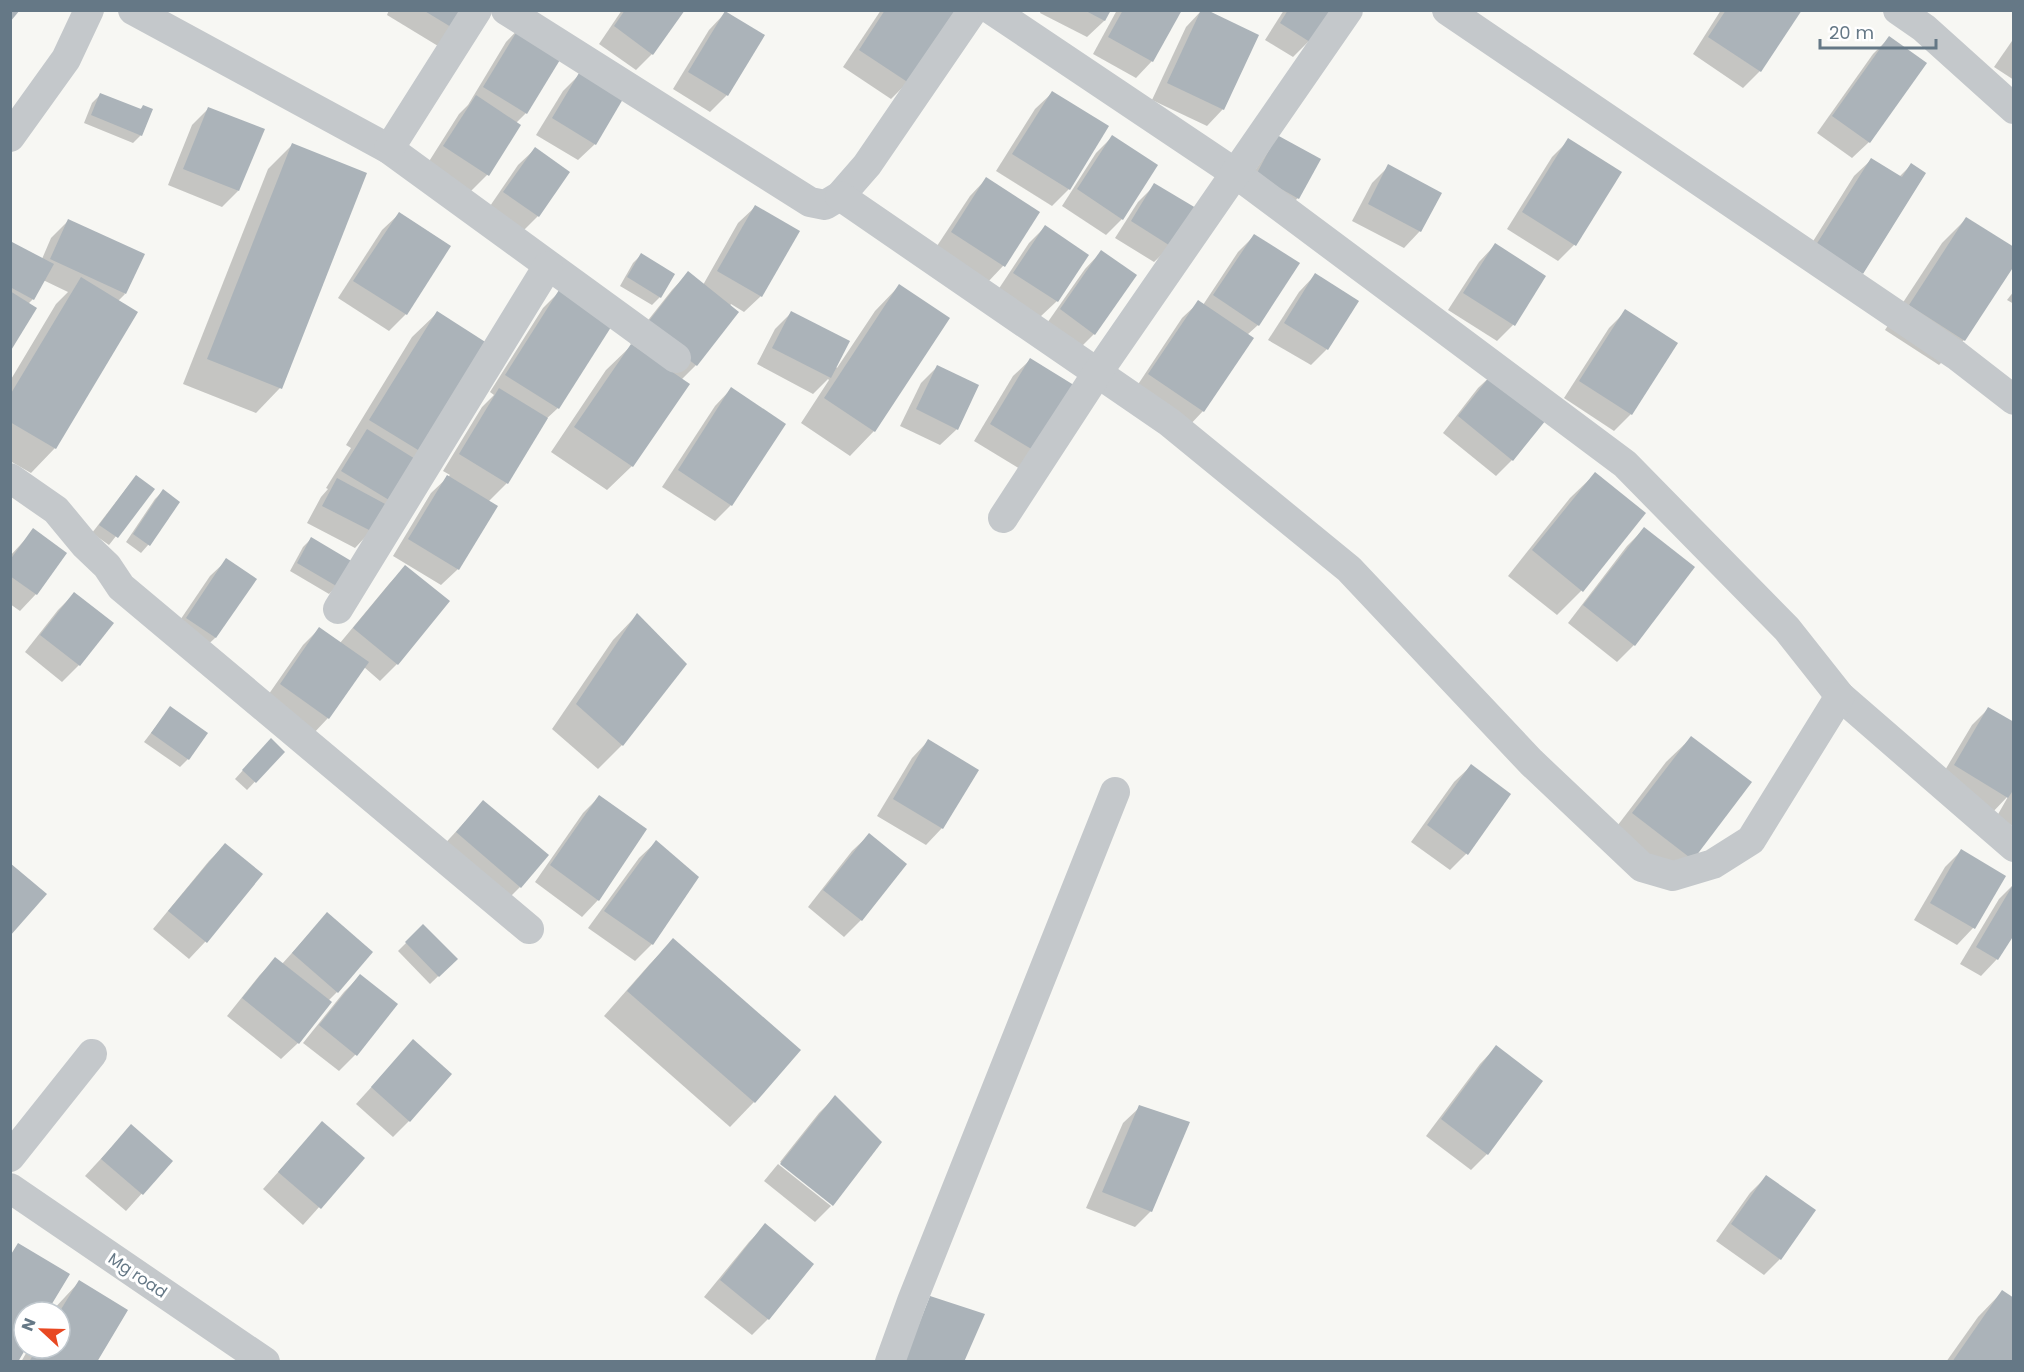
<svg xmlns="http://www.w3.org/2000/svg" width="2024" height="1372" viewBox="0 0 2024 1372" font-family="Poppins,sans-serif">
  <style>
    .shadow { fill: #0003 }
    .building { fill: #abb3b9 }
    .lines { fill: none; stroke-linecap: round; stroke-linejoin: round }
    .minor { stroke: #c4c8cb; stroke-width: 30 }
    .labels { text-anchor: middle; stroke-width: 6; stroke-linejoin: round; paint-order: stroke }
    .street-label { font-size: 16px; fill: #657886; stroke: #fff }
  </style>
  <rect width="100%" height="100%" fill="#f7f7f3"/>
  <g class="shadow">
    <path d="M389,10h77l-28,36 -51,-31z"/>
    <path d="M622,10h61l-31,44 -16,16 -37,-26z"/>
    <path d="M881,10h74l-47,72 -17,17 -48,-32z"/>
    <path d="M1041,10h68l-5,11 -17,16 -47,-24z"/>
    <path d="M1117,10h63l-28,51 -16,17 -43,-24z"/>
    <path d="M1202,10l21,99 -16,17 -55,-26 34,-73z"/>
    <path d="M1284,10h46l-21,31 -16,16 -28,-17z"/>
    <path d="M1721,10h79l-40,61 -17,17 -50,-34z"/>
    <path d="M725,13l2,82 -17,17 -37,-23 36,-59z"/>
    <path d="M522,25l4,88 -10,10 -29,52 -16,16 -43,-28 31,-49 9,-9 38,-63z"/>
    <path d="M1889,38l-20,104 -17,16 -35,-25 56,-79z"/>
    <path d="M2014,38v42l-20,-13z"/>
    <path d="M579,75l16,69 -17,16 -42,-25 27,-44z"/>
    <path d="M1052,93l17,96 -17,17 -56,-35 39,-62z"/>
    <path d="M100,95l39,15 4,-3 -2,28 -8,8 -49,-20 8,-20z"/>
    <path d="M209,108l29,83 -16,16 -54,-22 24,-60z"/>
    <path d="M1112,137l10,82 -16,16 -44,-29 34,-53z"/>
    <path d="M1278,137l20,61 -17,16 -41,-22z"/>
    <path d="M1569,140l5,105 -16,16 -51,-32 45,-72z"/>
    <path d="M292,145l-12,243 -24,25 -73,-29 85,-215z"/>
    <path d="M535,149l3,67 -16,16 -34,-23 30,-44z"/>
    <path d="M1871,160l28,17 12,-12 -66,125 -45,-28 54,-86z"/>
    <path d="M1389,166l31,65 -16,17 -52,-27 20,-38z"/>
    <path d="M986,179l52,34 -35,53 -16,17 -52,-34 35,-53z"/>
    <path d="M1155,185l16,61 -17,16 -39,-24 23,-36z"/>
    <path d="M755,207l6,89 -17,16 -13,-8 -35,61 -15,15 -49,86 -25,24 -56,-38 55,-82 26,-25 -2,-2 42,-53 16,-17 15,12 35,-62z"/>
    <path d="M399,214l7,100 -17,17 -51,-33 44,-68z"/>
    <path d="M1966,219l48,44 -50,77 -25,25 -54,-35 57,-87z"/>
    <path d="M68,221l57,73 -7,7 -63,147 -24,25 -21,-12v-80l46,-77 12,-12 -25,-12 -10,19 -5,5 -18,45v-104l2,-2 30,16 9,-21z"/>
    <path d="M1045,227l12,74 -17,16 -42,-27 31,-47z"/>
    <path d="M1254,236l4,89 -11,10 -44,76 -16,17 -54,-36 49,-74 17,-16 4,3 35,-53z"/>
    <path d="M1495,245l18,80 -16,16 -49,-31 31,-48z"/>
    <path d="M1101,252l-7,82 -16,16 -33,-24 40,-57z"/>
    <path d="M641,255l19,42 -8,8 -32,-19 13,-23z"/>
    <path d="M1315,275l12,74 -16,16 -43,-25 31,-48z"/>
    <path d="M899,286l-25,145 -24,25 -49,-33 28,-43 -1,-1 -15,15 -56,-30 18,-35 17,-17 45,56 38,-57z"/>
    <path d="M2014,291v13l-7,-4z"/>
    <path d="M559,292l-1,116 -15,14 -36,61 -19,19 -30,67 -17,16 -48,-29 38,-63 19,-18 -7,-4 39,-64 12,-12 -4,-3 53,-84z"/>
    <path d="M1626,311l50,33 -45,70 -17,17 -50,-33 45,-70z"/>
    <path d="M437,313l51,32 -117,186 -16,17 -48,-25 14,-26 7,-8 -2,-1 25,-40 -5,-3 66,-108z"/>
    <path d="M1030,360l45,28 -55,81 -46,-28 39,-65z"/>
    <path d="M937,367l20,62 -17,16 -40,-19 21,-43z"/>
    <path d="M1495,372l17,88 -16,16 -53,-43 35,-45z"/>
    <path d="M731,389v116l-16,16 -53,-34 53,-81z"/>
    <path d="M1595,474l49,39 -63,78 -24,24 -49,-39 62,-78z"/>
    <path d="M129,485l24,4 -44,56 -17,-12z"/>
    <path d="M163,491l15,11 -30,43 -7,8 -15,-11 29,-43z"/>
    <path d="M1644,529l49,38 -59,78 -17,17 -49,-39 59,-77z"/>
    <path d="M34,530l2,64 -16,17 -10,-7v-48z"/>
    <path d="M311,539l26,47 -8,8 -39,-23 13,-24z"/>
    <path d="M227,560l27,19 -39,59 -17,16 -28,-19 40,-59z"/>
    <path d="M405,567l43,35 -51,62 -17,17 -16,-14 -36,51 -16,17 -48,-34 39,-56 16,-16 21,14 49,-59z"/>
    <path d="M74,594l38,29 -33,42 -17,17 -37,-30 33,-42z"/>
    <path d="M637,615l-15,130 -24,24 -46,-40 61,-89z"/>
    <path d="M170,708l18,51 -8,8 -36,-25z"/>
    <path d="M1989,708l25,16v103l-17,-11 12,-21 -18,19 -53,-32 34,-57z"/>
    <path d="M1691,738l59,44 -83,102 -59,-46 58,-76z"/>
    <path d="M928,741l14,87 -16,17 -49,-29 35,-58z"/>
    <path d="M263,748l20,4 -36,38 -12,-11z"/>
    <path d="M1471,766l-5,88 -16,16 -39,-28 43,-60z"/>
    <path d="M599,797l-1,103 -16,17 -47,-35 48,-69z"/>
    <path d="M483,802l37,85 -16,16 -64,-54z"/>
    <path d="M869,835l36,29 -44,56 -17,17 -36,-30 44,-56z"/>
    <path d="M656,842l41,35 -45,67 -17,17 -47,-33 51,-70z"/>
    <path d="M225,845l36,29 -56,68 -16,17 -36,-30 56,-68z"/>
    <path d="M1961,851l43,25 -31,52 -16,17 -43,-25 31,-53z"/>
    <path d="M2014,884l-17,75 -16,17 -21,-12 39,-65z"/>
    <path d="M327,914l10,78 -9,9 -30,42 -17,16 -54,-43 32,-40 16,-17 7,5z"/>
    <path d="M423,926l33,33 -26,25 -32,-33z"/>
    <path d="M673,940l81,162 -24,25 -126,-111 45,-51z"/>
    <path d="M360,976l36,28 -41,51 -16,16 -36,-28 41,-51z"/>
    <path d="M413,1041l-4,80 -16,16 -37,-33z"/>
    <path d="M1496,1047l-9,107 -16,16 -45,-34 54,-72z"/>
    <path d="M835,1097l45,45 -48,63v-2l-52,-41 39,-49z"/>
    <path d="M1140,1107l11,104 -16,16 -49,-19 37,-85z"/>
    <path d="M322,1123l41,35 -60,67 -40,-36z"/>
    <path d="M131,1126l40,35 -45,50 -41,-35z"/>
    <path d="M778,1164l53,42 -16,16 -51,-41z"/>
    <path d="M1766,1177l14,82 -16,16 -48,-34 34,-48z"/>
    <path d="M765,1226l3,93 -16,16 -48,-38 45,-55z"/>
    <path d="M79,1282l16,80h-74l8,-14h31v-36h-9z"/>
    <path d="M2002,1292l12,70h-68l32,-45z"/>
  </g>
  <g class="building">
    <path d="M10,10h10l-10,12z"/>
    <path d="M423,10h45l-12,20z"/>
    <path d="M625,10h60l-32,45 -39,-29z"/>
    <path d="M885,10h72l-48,73 -50,-33z"/>
    <path d="M1084,10h27l-6,11z"/>
    <path d="M1123,10h59l-29,52 -45,-25z"/>
    <path d="M1201,10h6l52,25 -35,75 -57,-27z"/>
    <path d="M1288,10h43l-21,32 -30,-19z"/>
    <path d="M1726,10h76l-41,62 -53,-35z"/>
    <path d="M725,11l40,24 -37,61 -40,-24z"/>
    <path d="M522,23l44,27 -39,64 -44,-27z"/>
    <path d="M1889,36l38,27 -57,80 -38,-27z"/>
    <path d="M579,73l44,26 -27,46 -44,-27z"/>
    <path d="M1052,91l57,35 -39,64 -58,-36z"/>
    <path d="M100,93l41,16 2,-4 10,4 -11,27 -51,-21z"/>
    <path d="M476,95l45,30 -32,51 -46,-30z"/>
    <path d="M208,107l57,22 -26,62 -56,-22z"/>
    <path d="M1112,135l46,30 -35,55 -46,-31z"/>
    <path d="M1277,135l44,24 -22,40 -43,-24z"/>
    <path d="M1568,138l54,34 -46,74 -54,-34z"/>
    <path d="M292,143l75,30 -85,216 -75,-30z"/>
    <path d="M535,147l35,25 -31,45 -36,-25z"/>
    <path d="M1871,158l31,19 9,-14 15,10 -63,101 -47,-29z"/>
    <path d="M1388,164l54,29 -21,39 -53,-28z"/>
    <path d="M986,177l54,35 -35,55 -54,-35z"/>
    <path d="M1154,183l42,25 -24,39 -41,-26z"/>
    <path d="M755,205l45,26 -38,66 -45,-26z"/>
    <path d="M399,212l52,34 -44,69 -54,-34z"/>
    <path d="M1966,217l48,30v19l-49,75 -56,-36z"/>
    <path d="M68,219l77,35 -19,40 -76,-35z"/>
    <path d="M1045,225l44,30 -31,47 -45,-29z"/>
    <path d="M1254,234l46,29 -41,63 -46,-31z"/>
    <path d="M12,242l42,22 -20,36 -24,-13z"/>
    <path d="M1495,243l51,33 -31,50 -52,-33z"/>
    <path d="M1101,250l36,25 -42,60 -35,-26z"/>
    <path d="M641,253l34,21 -14,24 -34,-21z"/>
    <path d="M688,271l51,41 -42,54 -52,-40z"/>
    <path d="M1315,273l44,28 -31,49 -44,-27z"/>
    <path d="M81,277l57,35 -82,137 -46,-27v-27z"/>
    <path d="M899,284l51,34 -75,114 -51,-34z"/>
    <path d="M559,290l54,34 -54,85 -54,-34z"/>
    <path d="M10,291l27,17 -27,44z"/>
    <path d="M1198,300l56,38 -50,74 -56,-38z"/>
    <path d="M1625,309l53,34 -46,72 -53,-34z"/>
    <path d="M437,311l53,34 -67,108 -54,-33z"/>
    <path d="M791,311l59,30 -19,37 -59,-30z"/>
    <path d="M631,344l59,40 -57,83 -59,-40z"/>
    <path d="M1030,358l47,29 -39,66 -48,-29z"/>
    <path d="M937,365l42,20 -21,45 -42,-21z"/>
    <path d="M1495,370l55,45 -37,46 -55,-45z"/>
    <path d="M731,387l55,37 -54,82 -54,-36z"/>
    <path d="M499,388l49,30 -40,66 -49,-30z"/>
    <path d="M367,429l53,33 -26,41 -53,-32z"/>
    <path d="M1595,472l51,41 -63,79 -51,-42z"/>
    <path d="M136,475l19,14 -37,49 -19,-13z"/>
    <path d="M447,475l51,31 -39,64 -51,-31z"/>
    <path d="M337,478l50,27 -14,27 -51,-26z"/>
    <path d="M163,489l17,13 -30,44 -17,-12z"/>
    <path d="M1644,527l51,40 -60,79 -52,-41z"/>
    <path d="M33,528l34,25 -30,42 -27,-19v-16z"/>
    <path d="M311,537l42,25 -15,25 -41,-24z"/>
    <path d="M226,558l31,21 -41,59 -30,-20z"/>
    <path d="M405,565l45,36 -52,64 -45,-37z"/>
    <path d="M74,592l40,31 -34,43 -40,-31z"/>
    <path d="M637,613l50,51 -64,82 -47,-42z"/>
    <path d="M319,627l50,35 -40,57 -49,-35z"/>
    <path d="M170,706l38,27 -19,27 -38,-27z"/>
    <path d="M1988,707l26,15v67l-6,9 -54,-33z"/>
    <path d="M1691,736l61,46 -59,78 -61,-47z"/>
    <path d="M271,738l14,14 -29,31 -14,-13z"/>
    <path d="M928,739l51,31 -36,59 -50,-30z"/>
    <path d="M1471,764l40,30 -43,61 -41,-30z"/>
    <path d="M599,795l48,34 -48,72 -49,-36z"/>
    <path d="M483,800l66,55 -28,33 -65,-56z"/>
    <path d="M869,833l38,31 -45,57 -39,-31z"/>
    <path d="M656,840l43,37 -46,68 -49,-34z"/>
    <path d="M225,843l38,31 -56,69 -39,-32z"/>
    <path d="M1961,849l45,27 -31,53 -45,-26z"/>
    <path d="M10,863l37,31 -37,42z"/>
    <path d="M2014,883v52l-16,25 -22,-13z"/>
    <path d="M327,912l46,40 -35,41 -46,-40z"/>
    <path d="M423,924l35,35 -19,18 -34,-35z"/>
    <path d="M673,938l128,112 -46,53 -128,-112z"/>
    <path d="M275,957l57,45 -33,42 -57,-46z"/>
    <path d="M360,974l38,30 -41,52 -38,-31z"/>
    <path d="M413,1039l39,35 -42,48 -39,-35z"/>
    <path d="M1496,1045l47,36 -55,74 -47,-36z"/>
    <path d="M835,1095l47,47 -49,64 -53,-42z"/>
    <path d="M1139,1105l51,17 -38,90 -50,-20z"/>
    <path d="M322,1121l43,37 -44,51 -43,-37z"/>
    <path d="M131,1124l42,37 -30,34 -42,-36z"/>
    <path d="M1766,1175l50,35 -35,50 -50,-36z"/>
    <path d="M765,1223l49,41 -45,56 -49,-40z"/>
    <path d="M18,1243l52,31 -23,38h-23v36h2l-8,14h-8v-106z"/>
    <path d="M79,1280l49,30 -31,52h-68l8,-14h23v-37z"/>
    <path d="M2002,1290l12,8v64h-62z"/>
    <path d="M930,1296l55,18 -21,48h-60z"/>
  </g>
  <g class="lines">
    <g class="minor">
      <path d="M133,10l256,139 287,209"/>
      <path d="M506,10l304,192 15,3 15,-9 27,-31 106,-155"/>
      <path d="M992,10l243,163 390,291 162,165 53,67 174,151"/>
      <path d="M1447,10l509,345 58,45"/>
      <path d="M1898,10l26,18 90,81"/>
      <path d="M10,137l56,-78 23,-49"/>
      <path d="M389,149l88,-139"/>
      <path d="M840,196l329,226 180,147 182,193 111,105 31,9 40,-12 38,-24 89,-144"/>
      <path d="M10,478l46,32 29,35 22,21 14,21 408,342"/>
      <path d="M1003,518l95,-146 250,-362"/>
      <path d="M338,609l210,-343"/>
      <path d="M10,1157l82,-103"/>
      <path d="M10,1188l255,174"/>
      <path d="M890,1362l22,-61 203,-509"/>
    </g>
  </g>
  <g class="labels">
    <g class="street-label">
      <text transform="translate(138 1275) rotate(34)" y="6">Mg road</text>
    </g>
  </g>
  <rect width="2024" height="1372" fill="none" stroke="#657886" stroke-width="24"/>
  <g transform="translate(42 1330) rotate(292)"><circle r="28" fill="#ffffff" stroke="#c1c9cf" stroke-width="1.5"/>
  <path d="M0-4.5L10 22L0 15L-10 22Z" fill="#e84822"/>
  <text y="-9" font-size="16" font-weight="bold" text-anchor="middle" fill="#657886">N</text>
  </g>
  <path d="M1820 39v9h116v-9" fill="none" stroke="#657886" stroke-width="3"/>
  <text x="1829" y="39" font-size="18" fill="#657886" stroke="#ffffff" stroke-width="4.5" paint-order="stroke">20 m</text>
</svg>
